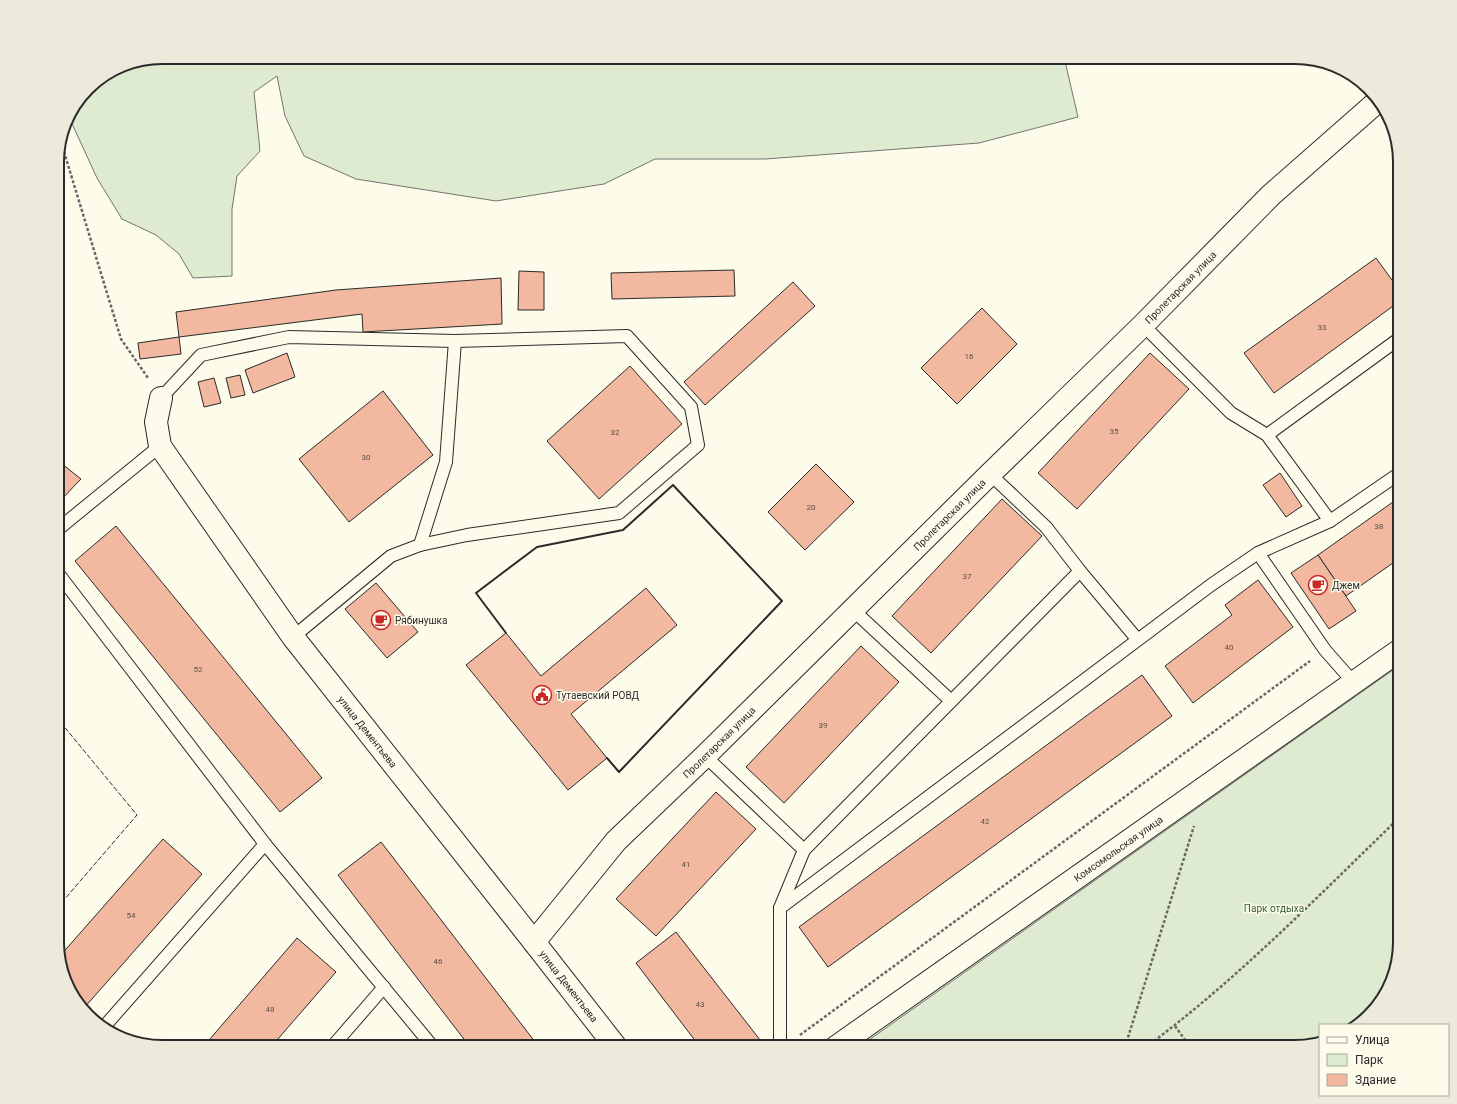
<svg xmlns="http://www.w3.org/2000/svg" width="1457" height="1104" viewBox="0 0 1457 1104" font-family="Roboto,sans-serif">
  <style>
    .green { fill: #deebd1; stroke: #74746e }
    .building { fill: #f2b8a0; stroke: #2b2b2b }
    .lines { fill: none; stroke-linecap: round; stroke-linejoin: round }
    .service-casing { stroke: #2b2b2b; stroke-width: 14 }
    .minor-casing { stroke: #2b2b2b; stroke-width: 24 }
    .tertiary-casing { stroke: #2b2b2b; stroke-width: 24 }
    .path { stroke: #6a6964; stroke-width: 2.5; stroke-dasharray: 3 2; stroke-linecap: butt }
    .service { stroke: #fdfbea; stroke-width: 12 }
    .minor { stroke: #fdfbea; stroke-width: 22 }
    .tertiary { stroke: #fdfbea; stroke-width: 22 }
    .fence { stroke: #2b2b2b; stroke-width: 1; stroke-dasharray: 5 2; stroke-linecap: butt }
    .wall { stroke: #2b2b2b; stroke-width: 2 }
    .labels { text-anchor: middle; stroke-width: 3; stroke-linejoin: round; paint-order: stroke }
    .number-label { font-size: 8px; fill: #5d4e48 }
    .street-label { font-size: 10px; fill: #2b2b2b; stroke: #fdfbea }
    .poi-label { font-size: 10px; fill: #2b2b2b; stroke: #fdfbea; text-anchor: start }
    .park-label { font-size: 10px; fill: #34623c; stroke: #fdfbea }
    .rim { fill: none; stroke: #2b2b2b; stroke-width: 2 }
  </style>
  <rect width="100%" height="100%" fill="#fdfbea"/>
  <g class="green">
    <path d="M162,57h902l14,60 -99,26 -214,16h-110l-51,25 -108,17 -140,-22 -52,-23 -19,-40 -8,-40 -23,16 6,59 -23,25 -5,33v67l-39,2 -14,-24 -23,-19 -34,-16 -25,-41 -29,-63 24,-32 30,-18z"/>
    <path d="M1400,665v278l-6,33 -16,30 -23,19h-35v16l-25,6h-436z"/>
  </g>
  <g class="building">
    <path d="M1376,258l24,33v10l-126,92 -30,-40z"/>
    <path d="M734,270l1,26 -123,3 -1,-26z"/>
    <path d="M519,271l25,1v38h-26z"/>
    <path d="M501,278l1,46 -139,8 -1,-18 -183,23 -3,-25 160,-22z"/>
    <path d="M793,282l22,24 -110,99 -21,-23z"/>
    <path d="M982,308l35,36 -60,60 -36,-36z"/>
    <path d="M179,337l2,17 -41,5 -2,-16z"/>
    <path d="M287,353l8,24 -42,16 -8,-23z"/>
    <path d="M1150,353l39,36 -112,120 -39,-36z"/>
    <path d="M630,366l52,58 -83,75 -52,-58z"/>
    <path d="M240,375l5,20 -14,3 -5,-20z"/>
    <path d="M214,378l7,25 -17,4 -6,-25z"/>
    <path d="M383,391l50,64 -84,67 -50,-63z"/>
    <path d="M57,460l24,19 -24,25z"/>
    <path d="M816,464l38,38 -49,48 -37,-38z"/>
    <path d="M1280,473l22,33 -16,11 -23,-32z"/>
    <path d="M1400,497v61l-54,38 -28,-41z"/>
    <path d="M1002,499l40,37 -111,117 -39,-37z"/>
    <path d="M116,526l206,252 -42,34 -205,-251z"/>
    <path d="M1318,555l38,56 -27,18 -38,-56z"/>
    <path d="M1258,580l35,47 -100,76 -28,-37 67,-51 -7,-10z"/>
    <path d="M376,583l42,49 -31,26 -42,-49z"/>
    <path d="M646,588l31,37 -106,89 36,44 -39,32 -102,-125 40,-32 35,43z"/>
    <path d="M861,646l38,36 -115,121 -38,-36z"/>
    <path d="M1142,675l30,41 -344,251 -29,-40z"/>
    <path d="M716,792l40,37 -100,107 -40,-37z"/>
    <path d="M163,839l39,35 -118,134 -16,-19 -9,-32z"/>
    <path d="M381,842l158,205h-69l-132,-172z"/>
    <path d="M676,932l88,113 -3,2h-61l-64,-84z"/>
    <path d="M297,938l39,34 -65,75h-68z"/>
  </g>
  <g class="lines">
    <defs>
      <g id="service">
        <path d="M1143,325l88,88 36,22 63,86"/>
        <path d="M161,398l40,-43 88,-18 166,4 172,-5 64,71 7,38 -79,68 -152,22 -47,10 -29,11 -98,81"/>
        <path d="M1267,435l133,-97"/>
        <path d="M990,474l56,53 34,44 57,68"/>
        <path d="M57,530l103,-84"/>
        <path d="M420,545l26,-83 9,-121"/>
        <path d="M1258,553l67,97 29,33"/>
        <path d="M57,572l208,272 168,203"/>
        <path d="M853,610l97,90"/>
        <path d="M705,756l99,94"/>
        <path d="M780,908l431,-323 47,-32 72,-32 70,-48"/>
        <path d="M103,1028l162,-184"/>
        <path d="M332,1047l52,-60"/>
        <path d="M780,1047v-139l24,-58 276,-279"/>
      </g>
      <g id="minor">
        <path id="s1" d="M161,398l-5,24 4,24 133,191 241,305"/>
        <path id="s2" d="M836,1047l564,-397"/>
      </g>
      <g id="tertiary">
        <path id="s3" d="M616,1047l-82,-105 82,-101 89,-85 285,-282 153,-149 128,-130 107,-94"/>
      </g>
    </defs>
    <use href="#service" class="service-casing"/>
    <use href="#minor" class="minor-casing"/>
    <use href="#tertiary" class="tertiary-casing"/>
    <g class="path">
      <path d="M61,142l60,197 27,39"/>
      <path d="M1175,1026l15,21"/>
      <path d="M800,1035l510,-374"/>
      <path d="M1125,1047l69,-221"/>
      <path d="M1146,1047c92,-68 172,-151 254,-230"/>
    </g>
    <use href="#service" class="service"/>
    <use href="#minor" class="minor"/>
    <use href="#tertiary" class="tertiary"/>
    <path class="fence" d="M57,908l80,-93 -80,-97"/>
    <path class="wall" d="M506,633l-30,-40 61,-46 86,-17 50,-45 109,116 -163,171 -12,-14"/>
  </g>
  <defs>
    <symbol id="cafe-ring" viewBox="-11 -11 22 22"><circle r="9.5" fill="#fdfbea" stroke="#c62828" stroke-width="1.5"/><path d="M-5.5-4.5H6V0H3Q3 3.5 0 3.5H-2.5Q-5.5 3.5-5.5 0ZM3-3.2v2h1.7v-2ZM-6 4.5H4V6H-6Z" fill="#c62828"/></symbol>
    <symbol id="civic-ring" viewBox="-11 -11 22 22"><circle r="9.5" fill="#fdfbea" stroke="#c62828" stroke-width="1.5"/><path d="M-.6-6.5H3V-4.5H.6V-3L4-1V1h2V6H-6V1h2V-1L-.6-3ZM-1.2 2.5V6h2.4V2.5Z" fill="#c62828"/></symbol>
  </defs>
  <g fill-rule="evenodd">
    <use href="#cafe-ring" x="1307" y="574" width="22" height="22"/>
    <use href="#cafe-ring" x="370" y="609" width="22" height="22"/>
    <use href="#civic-ring" x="531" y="684" width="22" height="22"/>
  </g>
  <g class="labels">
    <g class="number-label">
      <text x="1322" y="330">33</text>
      <text x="969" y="359">16</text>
      <text x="1114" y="434">35</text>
      <text x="615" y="435">32</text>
      <text x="366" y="460">30</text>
      <text x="811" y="510">20</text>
      <text x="1379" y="529">38</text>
      <text x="967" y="579">37</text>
      <text x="1229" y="650">40</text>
      <text x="198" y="672">52</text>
      <text x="823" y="728">39</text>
      <text x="985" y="824">42</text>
      <text x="686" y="867">41</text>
      <text x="131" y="918">54</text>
      <text x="438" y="964">46</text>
      <text x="700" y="1007">43</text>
      <text x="270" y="1012">48</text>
    </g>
    <g class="street-label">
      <text dy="4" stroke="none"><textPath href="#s3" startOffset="1054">Пролетарская улица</textPath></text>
      <text dy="4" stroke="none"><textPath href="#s3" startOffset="730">Пролетарская улица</textPath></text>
      <text dy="4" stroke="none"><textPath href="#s1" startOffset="402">улица Дементьева</textPath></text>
      <text dy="4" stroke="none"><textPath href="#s3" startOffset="406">Пролетарская улица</textPath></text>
      <text dy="4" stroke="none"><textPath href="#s2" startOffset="345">Комсомольская улица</textPath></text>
      <text transform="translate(569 986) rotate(52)" y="4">улица Дементьева</text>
    </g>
    <g class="poi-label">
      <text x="1332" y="589">Джем</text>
      <text x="395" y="624">Рябинушка</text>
      <text x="556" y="699">Тутаевский РОВД</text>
    </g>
    <g class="park-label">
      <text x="1274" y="912">Парк отдыха</text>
    </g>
  </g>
  <path d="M0 0H1457V1104H0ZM162 64H1295A98 98 0 0 1 1393 162V942A98 98 0 0 1 1295 1040H162A98 98 0 0 1 64 942V162A98 98 0 0 1 162 64Z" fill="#eceadb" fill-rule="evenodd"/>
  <path class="rim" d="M162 64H1295A98 98 0 0 1 1393 162V942A98 98 0 0 1 1295 1040H162A98 98 0 0 1 64 942V162A98 98 0 0 1 162 64Z"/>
  <rect x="1319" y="1024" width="130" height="72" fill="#fdfbea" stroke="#a9a89e"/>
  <rect x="1327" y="1037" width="20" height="6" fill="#fdfbea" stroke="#a9a89e"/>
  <text x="1355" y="1044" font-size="12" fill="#2b2b2b">Улица</text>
  <rect x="1327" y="1054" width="20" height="12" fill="#deebd1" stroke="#a9a89e"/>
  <text x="1355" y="1064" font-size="12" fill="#2b2b2b">Парк</text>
  <rect x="1327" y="1074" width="20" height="12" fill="#f2b8a0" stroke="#a9a89e"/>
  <text x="1355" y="1084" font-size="12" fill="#2b2b2b">Здание</text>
</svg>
